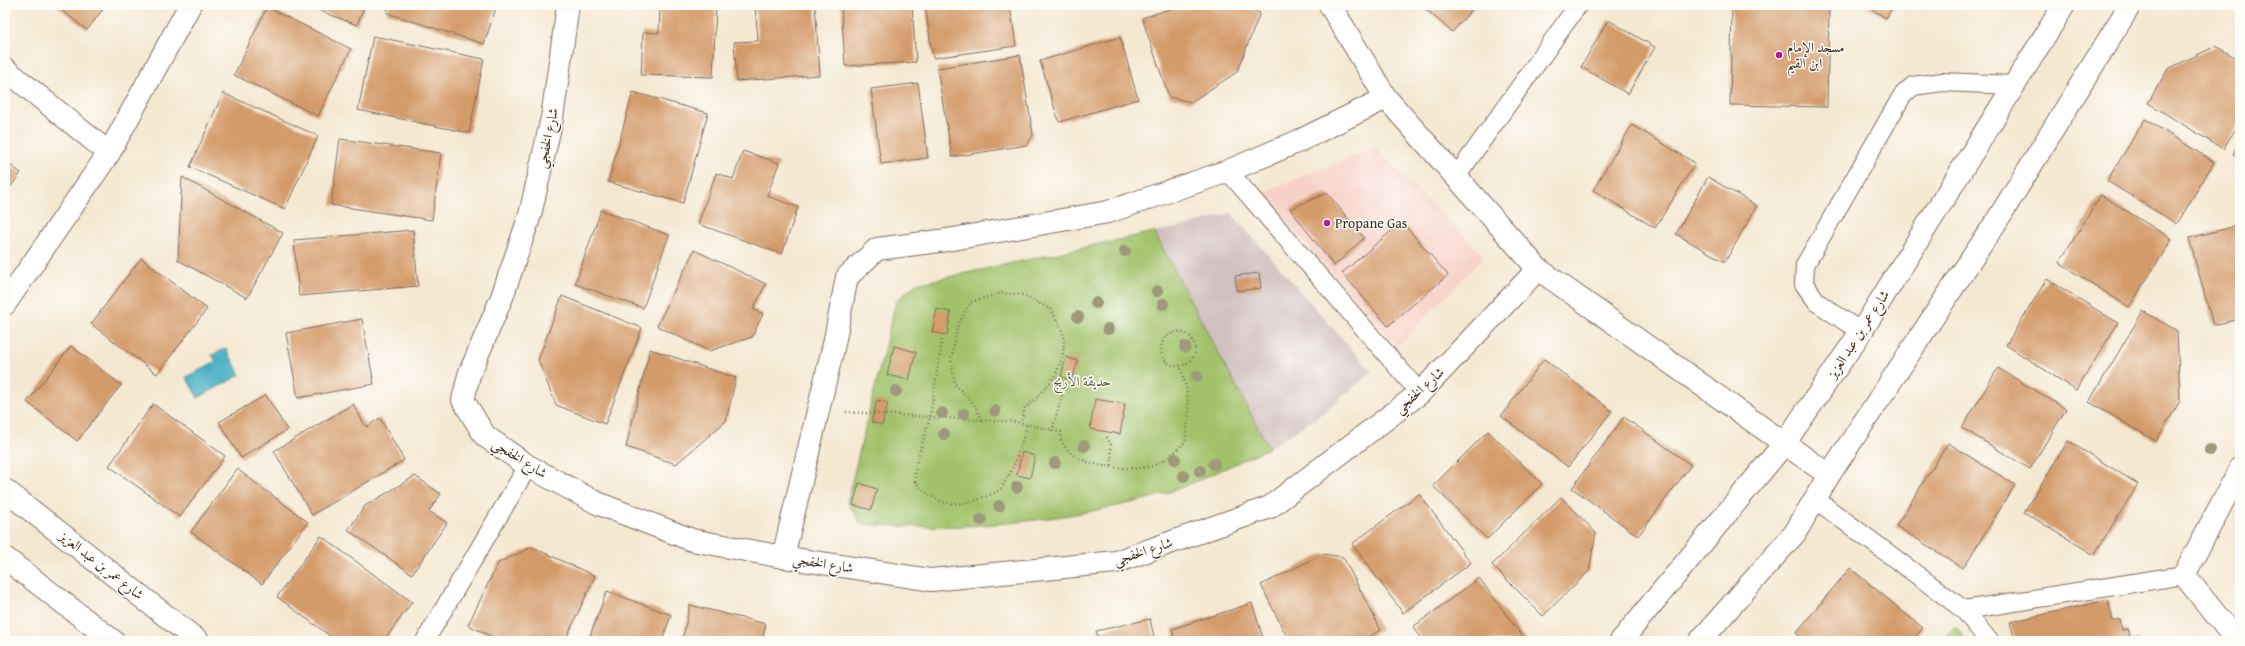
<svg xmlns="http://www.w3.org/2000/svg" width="2245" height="646" viewBox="0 0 2245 646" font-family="'Gentium Book Plus',Amiri,serif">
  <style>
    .built { fill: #f7d1c7 }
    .industrial { fill: #d2bfc0 }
    .green { fill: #a1c26b; stroke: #6e7644 }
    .water { fill: #46afc5; stroke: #406c72 }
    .building { fill: #d49b6b }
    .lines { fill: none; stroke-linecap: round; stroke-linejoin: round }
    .lane-casing { stroke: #7c6c5d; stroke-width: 20 }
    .street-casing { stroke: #7c6c5d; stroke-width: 24 }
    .secondary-casing { stroke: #7c6c5d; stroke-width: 24 }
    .path { stroke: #7c6c5d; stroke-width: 2.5; stroke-dasharray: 1 3; stroke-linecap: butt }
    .lane { stroke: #fff; stroke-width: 18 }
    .street { stroke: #fff; stroke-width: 22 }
    .secondary { stroke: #fff; stroke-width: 22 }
    .tree { fill: #9f997b }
    .poi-dot { fill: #b5179e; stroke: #fdfcf7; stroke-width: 1.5 }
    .labels { text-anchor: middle; stroke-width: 3; stroke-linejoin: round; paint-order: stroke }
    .poi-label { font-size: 14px; fill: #3b2a1e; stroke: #fdfcf7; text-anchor: start }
    .street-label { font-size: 14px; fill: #3b2a1e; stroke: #fdfcf7 }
    .park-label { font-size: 14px; fill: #5a5835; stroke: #fdfcf7 }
  </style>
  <rect width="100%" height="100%" fill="#fdfcf7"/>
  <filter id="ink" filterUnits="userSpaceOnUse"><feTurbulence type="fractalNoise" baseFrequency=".025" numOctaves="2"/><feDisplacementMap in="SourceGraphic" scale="8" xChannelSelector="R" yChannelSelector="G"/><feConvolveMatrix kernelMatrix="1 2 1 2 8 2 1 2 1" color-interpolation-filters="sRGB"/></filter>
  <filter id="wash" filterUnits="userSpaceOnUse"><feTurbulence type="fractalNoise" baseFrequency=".012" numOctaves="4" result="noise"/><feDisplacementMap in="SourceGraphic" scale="16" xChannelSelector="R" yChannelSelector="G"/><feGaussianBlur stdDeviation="0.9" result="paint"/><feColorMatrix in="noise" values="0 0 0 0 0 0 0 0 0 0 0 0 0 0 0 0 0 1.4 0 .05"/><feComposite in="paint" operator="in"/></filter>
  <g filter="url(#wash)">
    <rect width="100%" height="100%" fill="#f4e8d1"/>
    <path class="built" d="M1375,148l109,108 -86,90 -138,-153z"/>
    <path class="industrial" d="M1231,213l141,159 -53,44 -50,32 -115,-216 33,-6z"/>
    <g class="green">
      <path d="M1154,232l115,216c-30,13 -60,29 -91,41 -29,11 -60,17 -91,23 -77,14 -149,18 -226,12l-14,-22 49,-201 20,-17z"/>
      <path d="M1955,626l12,15h-24z"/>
    </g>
    <path class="water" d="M226,348l14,27 -42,23 -12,-21 30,-16 -4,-6z"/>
    <g id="blocks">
      <g class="building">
        <path d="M55,5h51l-19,25z"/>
        <path d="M305,5h60l-8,20z"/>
        <path d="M389,5h108l-13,39 -97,-31z"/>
        <path d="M660,5h56l-3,72 -72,-2 2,-43 16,1z"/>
        <path d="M755,5h60l5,70 -83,6 -3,-39 24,-1z"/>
        <path d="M841,5h71l4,57 -71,4z"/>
        <path d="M925,5h85l6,41 -83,12z"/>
        <path d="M1182,5h58l20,8 -23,59 -46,30 -22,-5 -27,-79z"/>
        <path d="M1421,5h55l-24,27z"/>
        <path d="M1732,5h97l-2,102 -97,-2z"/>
        <path d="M1865,5h29l-8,13z"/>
        <path d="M267,7l84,42 -33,67 -84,-41z"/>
        <path d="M1608,20l47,27 -27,47 -47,-27z"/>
        <path d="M373,36l111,23 -15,74 -111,-23z"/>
        <path d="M1120,37l18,62 -79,23 -19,-61z"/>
        <path d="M2216,46l24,15v61l-17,27 -75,-46 20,-34z"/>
        <path d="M1020,55l13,80 -6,10 -75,12 -15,-89z"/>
        <path d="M918,83l10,75 -47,6 -10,-75z"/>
        <path d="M633,92l75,21 -25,90 -75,-21z"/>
        <path d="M223,93l95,43 -33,73 -95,-42z"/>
        <path d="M2145,119l69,43 -37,62 -70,-43z"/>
        <path d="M1632,125l63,38 -40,65 -62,-38z"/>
        <path d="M340,139l101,14 -9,67 -101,-15z"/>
        <path d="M2240,142v16l-7,-4z"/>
        <path d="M743,151l36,12 -12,33 31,11 -16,47 -84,-30 18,-51 17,6z"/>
        <path d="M5,161l16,12 -16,21z"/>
        <path d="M182,177l101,56 -36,65 -69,-38z"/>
        <path d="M1708,177l49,29 -32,56 -49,-28z"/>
        <path d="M1327,193l37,45 -30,28 -44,-57z"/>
        <path d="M2101,195l71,44 -43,68 -70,-44z"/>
        <path d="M601,210l68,25 -26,73 -68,-24z"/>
        <path d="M1402,222l46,53 -60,51 -46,-53z"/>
        <path d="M2240,225v94l-27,6 -24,-87z"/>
        <path d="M413,230l5,56 -119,10 -5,-56z"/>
        <path d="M694,250l72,34 -13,25 10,5 -11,23 -43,14 -52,-25z"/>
        <path d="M141,258l66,51 -50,65 -66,-50z"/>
        <path d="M1259,273l2,15 -24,3 -2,-15z"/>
        <path d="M2047,279l71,44 -42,67 -70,-45z"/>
        <path d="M562,296l80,32 -37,96 -49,-19 -18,-45z"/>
        <path d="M937,309l14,3 -4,23 -15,-3z"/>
        <path d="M2143,311l34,20 3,70 -24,40 -67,-39z"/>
        <path d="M362,319l12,65 -76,14 -12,-65z"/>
        <path d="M71,346l50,39 -44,56 -50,-39z"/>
        <path d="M894,346l22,6 -7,28 -22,-5z"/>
        <path d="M650,349l86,29 -10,43 -50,43 -50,-17z"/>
        <path d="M1066,357l12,4 -6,19 -11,-3z"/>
        <path d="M1544,359l68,52 -44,56 -67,-51z"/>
        <path d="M1998,368l68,41 -36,60 -68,-41z"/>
        <path d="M266,395l21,35 -46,28 -22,-36z"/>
        <path d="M1095,399l30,5 -5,30 -30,-5z"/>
        <path d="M877,400l11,3 -6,22 -11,-3z"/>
        <path d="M153,404l72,52 -45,61 -71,-51z"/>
        <path d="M353,404l13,23 14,-9 24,42 -92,55 -38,-64z"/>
        <path d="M1624,417l67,48 -53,71 -66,-48z"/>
        <path d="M1488,431l54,53 -55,55 -54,-53z"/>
        <path d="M2068,441l70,43 -44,71 -70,-43z"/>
        <path d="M1948,443l67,42 -52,83 -67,-42z"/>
        <path d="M1022,452l13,4 -5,22 -13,-3z"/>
        <path d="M237,469l71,53 -46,62 -71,-52z"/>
        <path d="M415,476l26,18 -12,17 18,12 -35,51 -64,-44 17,-24z"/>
        <path d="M859,483l18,6 -6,21 -18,-5z"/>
        <path d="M1419,494l52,69 -68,50 -51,-69z"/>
        <path d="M1561,497l35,36 -7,38 -46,45 -51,-51z"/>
        <path d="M321,536l91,66 -28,39h-47l-60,-44z"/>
        <path d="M532,547l63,29 -30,65h-64l-33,-16 30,-62z"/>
        <path d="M1323,554l20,3 38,73 -21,11h-71l-28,-56z"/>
        <path d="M1850,568l73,60 -11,13h-106l-10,-8z"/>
        <path d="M1479,578l47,63h-102l-11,-14z"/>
        <path d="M607,591l64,24 -9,26h-74z"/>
        <path d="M2108,600l5,21 7,-2 2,11 6,-1 3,11 8,-2v3h-124l-5,-19z"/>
        <path d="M1252,603l12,38h-89l-3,-12z"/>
        <path d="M690,605l76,19 -4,17h-80z"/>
        <path d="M1150,619l5,22h-56l-3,-10z"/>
      </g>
    </g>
  </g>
  <g filter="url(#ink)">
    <use href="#blocks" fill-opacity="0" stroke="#7c6c5d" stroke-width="1"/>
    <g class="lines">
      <defs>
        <g id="lane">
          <path d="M1228,171l192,222"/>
          <path d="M1456,177l122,-172"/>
          <path d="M1861,332l-43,-29 -14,-19 1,-19 97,-169 11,-10 29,-4 72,3"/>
          <path d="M1815,499l149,111 220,-35"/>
          <path d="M1964,610l25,31"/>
          <path d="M425,641l103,-175"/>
        </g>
        <g id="street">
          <path d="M568,5l-16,113 -22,97 -28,82 -33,78 -6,25 22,36 43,30 69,37 95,37 91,17 148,23 185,-18 154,-55 150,-114 118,-124"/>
          <path d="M1330,5l56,93 152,171 291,206"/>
          <path d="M5,69l104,84"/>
          <path d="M5,304l104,-151 81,-148"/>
          <path d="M783,557l51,-213 13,-67 30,-28 70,-9 161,-28 120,-41 71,-30 87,-43"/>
          <path d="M2237,641l-53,-66 56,-106"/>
        </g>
        <g id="secondary">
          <path d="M5,490l193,151"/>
          <path d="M5,558l108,83"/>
          <path d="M1621,641l163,-197 77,-112 203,-327"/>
          <path d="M1700,641l95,-108 34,-58 167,-253 134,-217"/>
        </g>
      </defs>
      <use href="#lane" class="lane-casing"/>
      <use href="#street" class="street-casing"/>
      <use href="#secondary" class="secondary-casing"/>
      <g class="path">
        <circle cx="1178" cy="349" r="17"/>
        <path d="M942,340l-12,77 -14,47 -1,18c22,23 39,27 69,15 5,-2 13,-4 16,-8 15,-20 20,-41 27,-65"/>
        <path d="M846,412l171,10 44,10v9c3,5 7,10 12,14 16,12 65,18 84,9 10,-4 20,-14 28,-22 6,-31 4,-47 -5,-77"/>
        <path d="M982,420l-8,-16 -19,-20 -4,-25 7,-34 13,-23 30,-9 22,2 29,15 12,25 -1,21 -8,20 -19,23 -11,9 -4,14"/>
        <path d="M1052,431l13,-46"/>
        <path d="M1107,437l4,8 1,22"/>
      </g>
      <use href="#lane" class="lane"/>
      <use href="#street" class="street"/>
      <use href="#secondary" class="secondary"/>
    </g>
    <g class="tree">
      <circle cx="1125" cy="251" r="6"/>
      <circle cx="1157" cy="291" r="6"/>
      <circle cx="1096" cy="303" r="6"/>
      <circle cx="1163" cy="304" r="6"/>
      <circle cx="1078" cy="317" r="6"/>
      <circle cx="1108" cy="329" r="6"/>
      <circle cx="1185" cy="347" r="6"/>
      <circle cx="1197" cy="376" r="6"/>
      <circle cx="896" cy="391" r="6"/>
      <circle cx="995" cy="411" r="6"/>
      <circle cx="942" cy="413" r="6"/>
      <circle cx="964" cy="414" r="6"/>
      <circle cx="944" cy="434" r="6"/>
      <circle cx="1084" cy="446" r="6"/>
      <circle cx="2210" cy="450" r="6"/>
      <circle cx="1175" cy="459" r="6"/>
      <circle cx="1055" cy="463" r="6"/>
      <circle cx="1214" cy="464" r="6"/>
      <circle cx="1200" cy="471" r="6"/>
      <circle cx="1184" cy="476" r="6"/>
      <circle cx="1017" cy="487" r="6"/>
      <circle cx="999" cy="506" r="6"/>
      <circle cx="981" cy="520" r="6"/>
    </g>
  </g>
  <g class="poi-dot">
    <circle cx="1779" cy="55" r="4"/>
    <circle cx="1327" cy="223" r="4"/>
  </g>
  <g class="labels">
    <g class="poi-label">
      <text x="1787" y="52">مسجد الإمام<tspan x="1787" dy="16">ابن القيم</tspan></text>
      <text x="1335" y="228">Propane Gas</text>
    </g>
    <g class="street-label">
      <text transform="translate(547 138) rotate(-78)" y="5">شارع الخفجي</text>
      <text transform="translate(1858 334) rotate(-57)" y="5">شارع عمر بن عبد العزيز</text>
      <text transform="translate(1419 390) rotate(-42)" y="5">شارع الخفجي</text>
      <text transform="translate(520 458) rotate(32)" y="5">شارع الخفجي</text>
      <text transform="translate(1143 551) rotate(-18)" y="5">شارع الخفجي</text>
      <text transform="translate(823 563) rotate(9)" y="5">شارع الخفجي</text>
      <text transform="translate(102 565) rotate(38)" y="5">شارع عمر بن عبد العزيز</text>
    </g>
    <g class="park-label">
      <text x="1082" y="386">حديقة الأريج</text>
    </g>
  </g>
  <rect width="2245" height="646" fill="none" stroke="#fdfcf7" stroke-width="20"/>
</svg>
